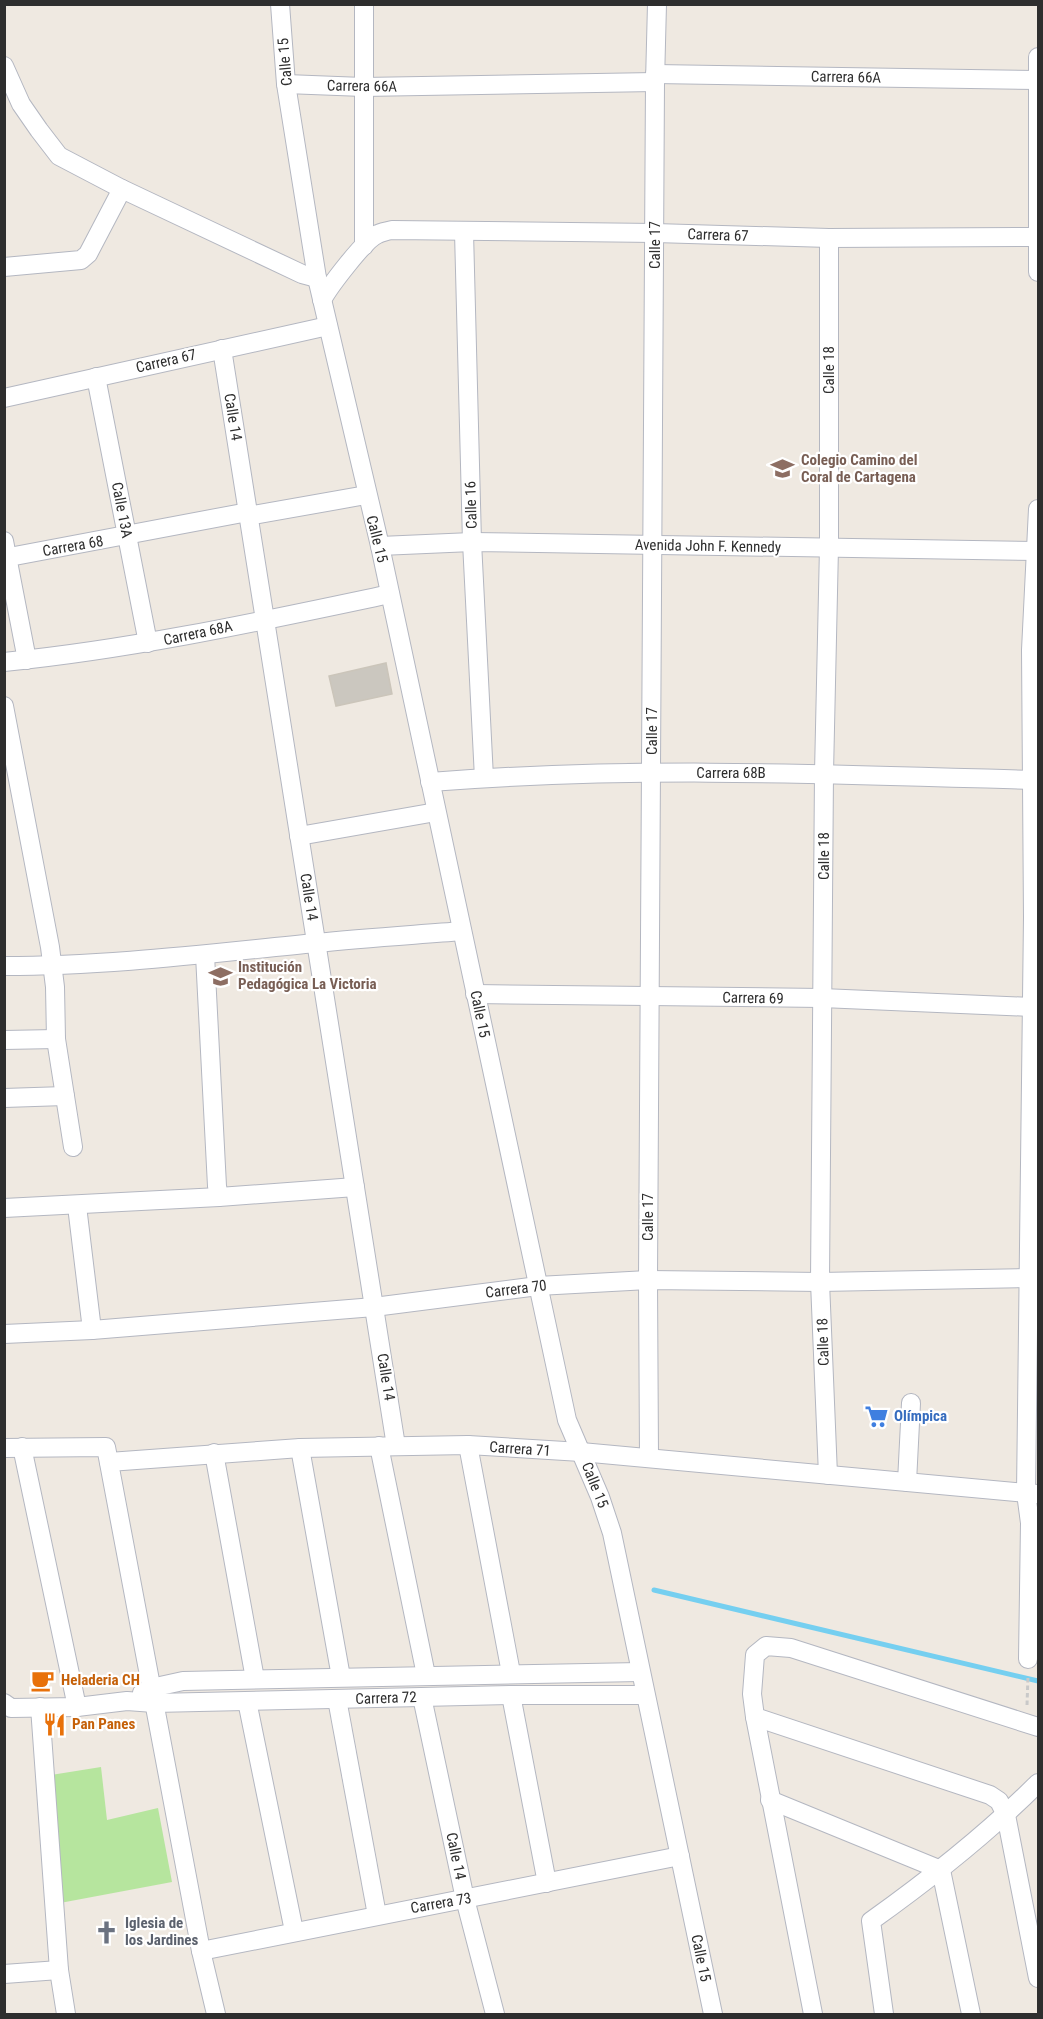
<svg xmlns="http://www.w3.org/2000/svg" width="1043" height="2019" viewBox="0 0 1043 2019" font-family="'Roboto Condensed',sans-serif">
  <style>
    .green { fill: #b6e59e }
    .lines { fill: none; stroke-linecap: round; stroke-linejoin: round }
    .stream { stroke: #75cff0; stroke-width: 5 }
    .building { fill: #cbc7bf; stroke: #cbc5ba; stroke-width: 1.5 }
    .minor-casing { stroke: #b4b7c1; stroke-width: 20 }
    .path { stroke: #c9c9c9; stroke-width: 3; stroke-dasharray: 4.5 3; stroke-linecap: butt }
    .minor { stroke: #fff; stroke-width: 18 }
    .labels { text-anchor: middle; stroke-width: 4.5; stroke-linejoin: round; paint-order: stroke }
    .street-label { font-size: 15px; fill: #2e2e2e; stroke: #fff }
    .education-label { font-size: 15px; font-weight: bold; fill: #785e54; stroke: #fff; text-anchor: start }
    .shop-label { font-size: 15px; font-weight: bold; fill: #366cbe; stroke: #fff; text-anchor: start }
    .food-label { font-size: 15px; font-weight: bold; fill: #c56008; stroke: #fff; text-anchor: start }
    .worship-label { font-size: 15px; font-weight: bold; fill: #5b616d; stroke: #fff; text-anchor: start }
  </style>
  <rect width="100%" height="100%" fill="#efe9e1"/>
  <path class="green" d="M101,1767l6,53 51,-12 14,74 -112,21 -9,-128z"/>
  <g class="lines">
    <path class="stream" d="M654,1590l384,91"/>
  </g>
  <path class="building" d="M386,663l6,31 -56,12 -7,-30z"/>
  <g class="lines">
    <defs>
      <g id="minor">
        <path d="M280,4l6,80 31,194 63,268 187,874 33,77 12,36 101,481"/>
        <path d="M364,4v242"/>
        <path d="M1038,57v215"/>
        <path d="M4,66l17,38 18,26 20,26 63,33 180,85 15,4"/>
        <path d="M655,74l383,6"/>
        <path d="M286,84l77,3 292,-5"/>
        <path d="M464,232l8,310 12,236"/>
        <path d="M4,267l77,-7 7,-6 34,-65"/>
        <path d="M322,300c7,-13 43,-61 56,-66 4,-2 9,-3 14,-4l263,3 174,5 209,-1"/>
        <path d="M222,349l174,1097"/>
        <path d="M96,377l52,266"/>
        <path d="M4,398l324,-72"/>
        <path d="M248,516l118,-21"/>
        <path d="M4,541l23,119"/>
        <path d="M380,546l92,-4 566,9"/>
        <path d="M4,558l244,-46"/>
        <path d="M4,662c130,-13 258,-41 386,-68"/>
        <path d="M4,706l46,241 5,40 1,52 17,108"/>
        <path d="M430,782c201,-16 402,-8 603,-2"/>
        <path d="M299,836l137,-24"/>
        <path d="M205,955l12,231 2,11"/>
        <path d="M4,966c105,0 208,-13 312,-23 48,-5 97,-8 146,-12"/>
        <path d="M475,994l347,4 209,9"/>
        <path d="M4,1040l52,-1"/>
        <path d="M4,1098l61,-2"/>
        <path d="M77,1206l15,124"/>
        <path d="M4,1208l215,-11 136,-10"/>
        <path d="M4,1334l88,-4 282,-23 164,-21 110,-6 172,2 209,-4"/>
        <path d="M468,1445l43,228"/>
        <path d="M379,1446l47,229"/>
        <path d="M22,1447l55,260"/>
        <path d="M4,1448l102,-1 95,504 15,63"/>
        <path d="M300,1448l41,229"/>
        <path d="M214,1453l41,226"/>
        <path d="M649,1458l-1,-178 7,-1198 2,-78"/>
        <path d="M109,1462l191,-14 168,-3 113,7 456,42"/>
        <path d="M828,1475l-8,-193 4,-509 5,-226v-309"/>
        <path d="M907,1482l4,-79"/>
        <path d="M1028,1659l2,-136 -4,-30 7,-576 -2,-267 7,-141"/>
        <path d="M142,1693l9,-5 32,-7 457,-9"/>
        <path d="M511,1695l36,188"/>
        <path d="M422,1697l43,202 30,115"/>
        <path d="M337,1699l40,216"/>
        <path d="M247,1701l47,230"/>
        <path d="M4,1703l7,5 66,-1 50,-6 27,2 357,-8h134"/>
        <path d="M40,1707l19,263 7,44"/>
        <path d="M755,1717l235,78 9,6 7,14 32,163"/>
        <path d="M770,1800l171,70"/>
        <path d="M941,1870l30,144"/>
        <path d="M201,1951l479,-95"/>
        <path d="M4,1974l55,-4"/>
        <path d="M813,2014l-58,-297 -3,-23 3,-39 11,-9 25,2 247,79"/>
        <path d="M884,2014l-13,-93c59,-42 116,-87 167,-138"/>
      </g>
    </defs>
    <use href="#minor" class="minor-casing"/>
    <path class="path" d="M1027,1705l1,-29"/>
    <use href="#minor" class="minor"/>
  </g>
  <defs>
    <symbol id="school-bare" viewBox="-9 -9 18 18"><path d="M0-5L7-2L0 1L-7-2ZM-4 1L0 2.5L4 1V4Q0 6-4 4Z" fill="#8d6e63" stroke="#fff" stroke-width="2.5" paint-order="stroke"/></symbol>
    <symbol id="supermarket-bare" viewBox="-9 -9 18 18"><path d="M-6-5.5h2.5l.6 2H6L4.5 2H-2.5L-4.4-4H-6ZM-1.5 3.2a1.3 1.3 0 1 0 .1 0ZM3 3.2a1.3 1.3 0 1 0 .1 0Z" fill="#3f7fe0" stroke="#fff" stroke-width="2.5" paint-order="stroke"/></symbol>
    <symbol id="cafe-bare" viewBox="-9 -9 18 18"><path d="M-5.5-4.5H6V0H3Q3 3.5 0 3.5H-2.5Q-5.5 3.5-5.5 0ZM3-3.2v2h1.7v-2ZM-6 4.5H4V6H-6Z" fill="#e8710a" stroke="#fff" stroke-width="2.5" paint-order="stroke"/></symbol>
    <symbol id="restaurant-bare" viewBox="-9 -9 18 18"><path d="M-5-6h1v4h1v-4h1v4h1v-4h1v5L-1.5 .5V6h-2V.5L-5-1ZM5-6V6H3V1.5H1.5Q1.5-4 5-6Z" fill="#e8710a" stroke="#fff" stroke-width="2.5" paint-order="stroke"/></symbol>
    <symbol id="church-bare" viewBox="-9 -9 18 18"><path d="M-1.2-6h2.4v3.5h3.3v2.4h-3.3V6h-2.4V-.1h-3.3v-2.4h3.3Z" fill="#6b7280" stroke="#fff" stroke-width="2.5" paint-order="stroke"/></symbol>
  </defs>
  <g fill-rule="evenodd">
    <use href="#school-bare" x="766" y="452" width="33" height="33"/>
    <use href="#school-bare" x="204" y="960" width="33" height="33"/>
    <use href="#supermarket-bare" x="860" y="1400" width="33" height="33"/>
    <use href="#cafe-bare" x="26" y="1664" width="33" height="33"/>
    <use href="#restaurant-bare" x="38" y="1708" width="33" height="33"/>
    <use href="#church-bare" x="90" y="1916" width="33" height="33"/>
  </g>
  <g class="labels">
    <g class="street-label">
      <text transform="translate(285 62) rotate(-95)" y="5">Calle 15</text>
      <text transform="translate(846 77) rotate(1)" y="5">Carrera 66A</text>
      <text transform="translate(362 86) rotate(1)" y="5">Carrera 66A</text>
      <text transform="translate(718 235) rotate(2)" y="5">Carrera 67</text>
      <text transform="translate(655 245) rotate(-90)" y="5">Calle 17</text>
      <text transform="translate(166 361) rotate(-13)" y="5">Carrera 67</text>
      <text transform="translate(829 370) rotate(-90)" y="5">Calle 18</text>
      <text transform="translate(233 417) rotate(81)" y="5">Calle 14</text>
      <text transform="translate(471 505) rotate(-92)" y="5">Calle 16</text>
      <text transform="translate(122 510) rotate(79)" y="5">Calle 13A</text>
      <text transform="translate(377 539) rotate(76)" y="5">Calle 15</text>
      <text transform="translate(73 546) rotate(-10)" y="5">Carrera 68</text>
      <text transform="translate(708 546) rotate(1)" y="5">Avenida John F. Kennedy</text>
      <text transform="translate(198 633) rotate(-12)" y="5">Carrera 68A</text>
      <text transform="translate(652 731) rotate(-90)" y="5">Calle 17</text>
      <text x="731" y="778">Carrera 68B</text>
      <text transform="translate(824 856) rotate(-90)" y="5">Calle 18</text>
      <text transform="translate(309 897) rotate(81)" y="5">Calle 14</text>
      <text transform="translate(753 998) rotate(1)" y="5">Carrera 69</text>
      <text transform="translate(480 1014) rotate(78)" y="5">Calle 15</text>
      <text transform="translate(648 1217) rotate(-90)" y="5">Calle 17</text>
      <text transform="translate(516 1289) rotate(-7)" y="5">Carrera 70</text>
      <text transform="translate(823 1342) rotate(-92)" y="5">Calle 18</text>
      <text transform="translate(386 1377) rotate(81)" y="5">Calle 14</text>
      <text transform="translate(520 1449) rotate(4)" y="5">Carrera 71</text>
      <text transform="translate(595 1485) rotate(68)" y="5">Calle 15</text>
      <text transform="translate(386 1698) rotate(-2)" y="5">Carrera 72</text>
      <text transform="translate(456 1856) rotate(78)" y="5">Calle 14</text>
      <text transform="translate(441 1903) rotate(-10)" y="5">Carrera 73</text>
      <text transform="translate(701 1958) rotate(78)" y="5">Calle 15</text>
    </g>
    <g class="education-label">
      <text x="801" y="465">Colegio Camino del<tspan x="801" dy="17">Coral de Cartagena</tspan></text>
      <text x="238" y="972">Institución<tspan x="238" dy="17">Pedagógica La Victoria</tspan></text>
    </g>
    <g class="shop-label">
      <text x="894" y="1421">Olímpica</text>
    </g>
    <g class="food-label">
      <text x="61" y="1685">Heladeria CH</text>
      <text x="72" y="1729">Pan Panes</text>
    </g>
    <g class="worship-label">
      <text x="125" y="1928">Iglesia de<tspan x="125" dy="17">los Jardines</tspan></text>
    </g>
  </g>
  <rect width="1043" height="2019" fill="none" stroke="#2e2e2e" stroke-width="12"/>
</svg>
